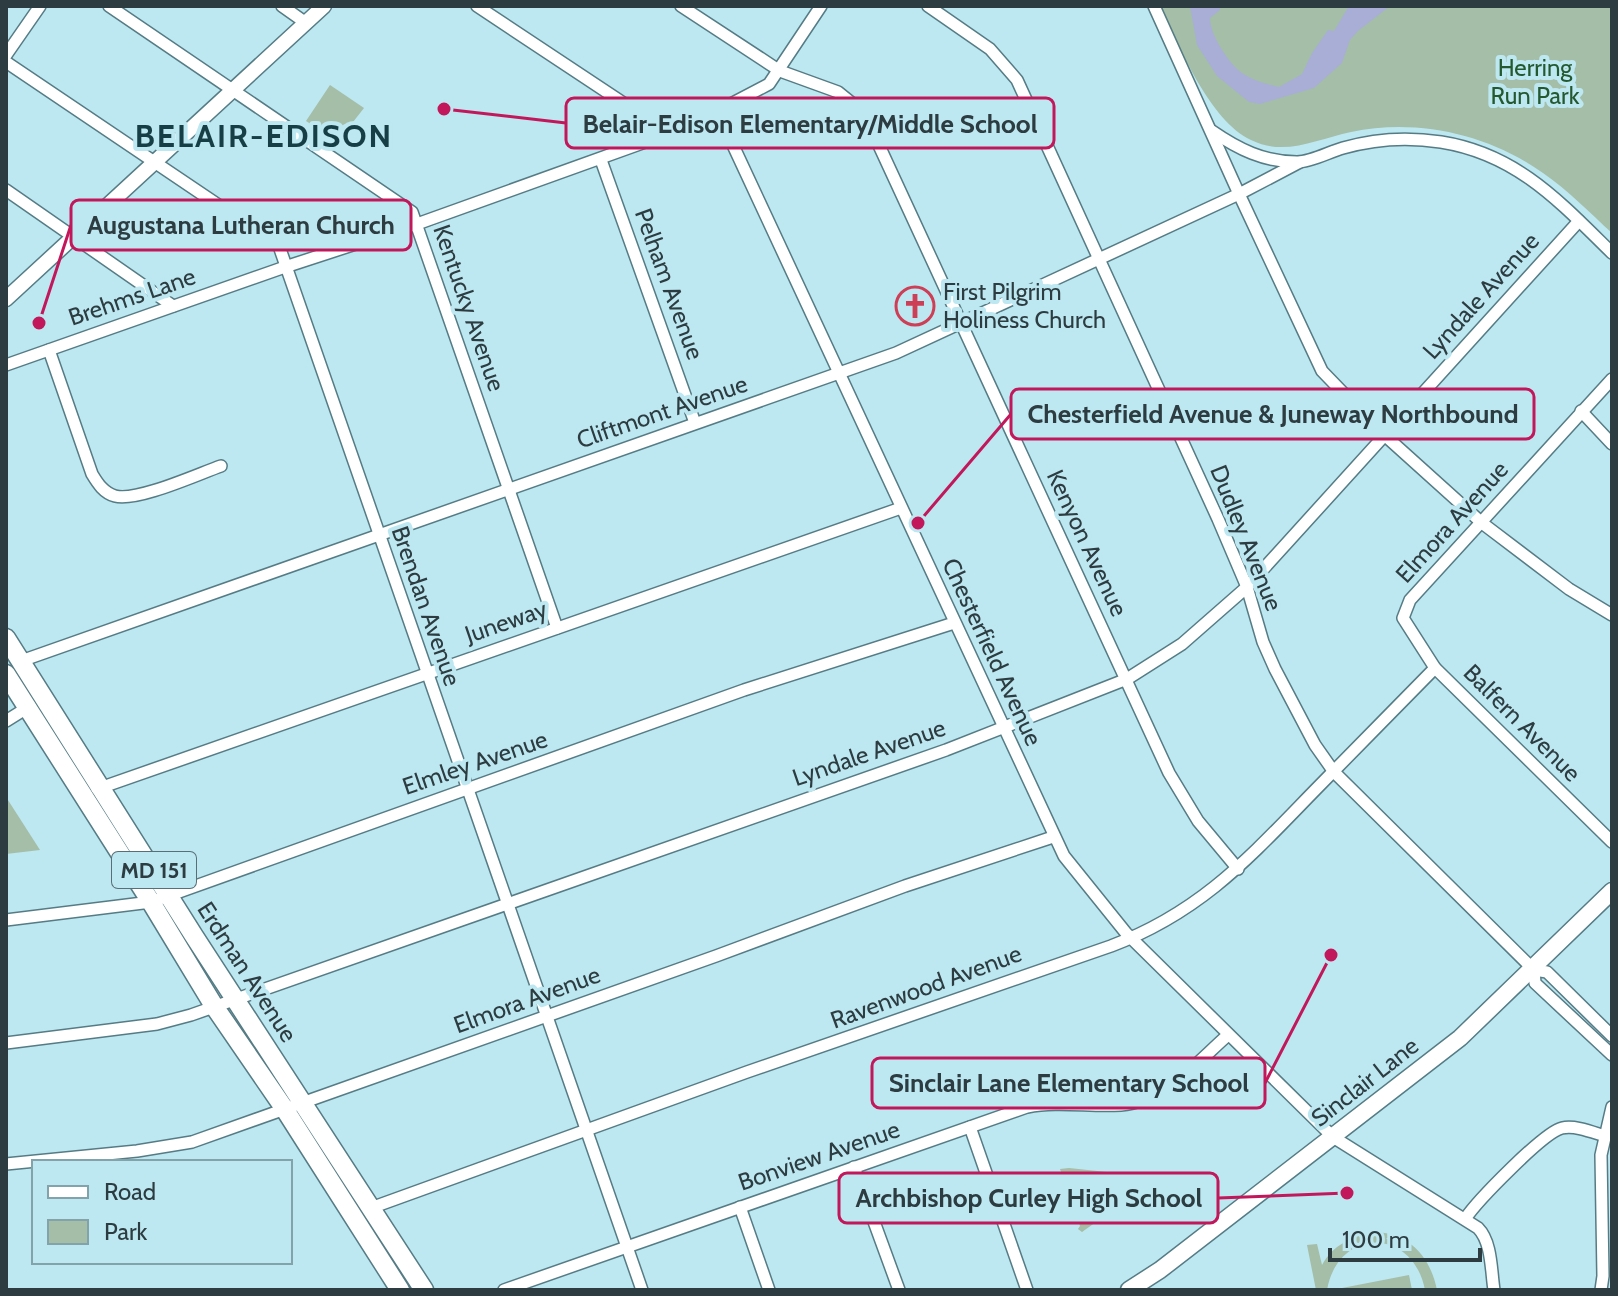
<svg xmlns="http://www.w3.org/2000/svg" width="1618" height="1296" viewBox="0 0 1618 1296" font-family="Cabin,sans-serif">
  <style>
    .green { fill: #a4bea7 }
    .water { fill: #a8aed6 }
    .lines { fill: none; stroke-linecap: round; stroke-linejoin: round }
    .minor-casing { stroke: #557c85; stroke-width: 14 }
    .tertiary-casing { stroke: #557c85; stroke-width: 17 }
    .secondary-casing { stroke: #557c85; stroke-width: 19 }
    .primary-casing { stroke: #557c85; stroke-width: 21 }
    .minor { stroke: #fff; stroke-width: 11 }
    .tertiary { stroke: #fff; stroke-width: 14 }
    .secondary { stroke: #fff; stroke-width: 16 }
    .primary { stroke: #fff; stroke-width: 18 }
    .labels { text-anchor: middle; stroke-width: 8; stroke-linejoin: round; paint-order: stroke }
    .shield { fill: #bde7f1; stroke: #586f75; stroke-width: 2 }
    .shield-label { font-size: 22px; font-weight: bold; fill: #2c3c40 }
    .park-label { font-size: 24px; fill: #24582f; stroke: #bde7f1 }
    .street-label { font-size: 24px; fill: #2c3c40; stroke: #bde7f1 }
    .poi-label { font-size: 24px; fill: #2c3c40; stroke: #bde7f1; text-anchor: start }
    .district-label { font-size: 32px; font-weight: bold; letter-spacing: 2px; fill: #163e46; stroke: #bde7f1 }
    .leader { fill: none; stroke: #c2185b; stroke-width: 3 }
    .callout-dot { fill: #c2185b; stroke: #bde7f1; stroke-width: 3 }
    .callout { fill: #bde7f1; stroke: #c2185b; stroke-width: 3 }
    .callout-label { font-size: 26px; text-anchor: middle; font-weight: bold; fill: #2c3c40 }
  </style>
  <rect width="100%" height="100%" fill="#bde7f1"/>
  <g class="green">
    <path d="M1160,6h452v227c-22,-20 -44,-43 -69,-60 -55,-39 -126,-55 -192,-41 -34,7 -66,25 -100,8 -41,-19 -72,-94 -91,-134z"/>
    <path d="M330,85l34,23 -11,14 -31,9 -16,-10z"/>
    <path d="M6,797l34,53 -34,4z"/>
    <path d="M1069,1168l75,8 4,9 -66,47 -4,-3 2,-3 -20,-57z"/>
    <path d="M1372,1232c37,0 58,24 65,58h-12c-12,-63 -87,-63 -98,0h-11l-9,-45 10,-1 5,21c11,-20 29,-28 50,-33z"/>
    <path d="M1409,1275l3,15h-74l-1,-1z"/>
  </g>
  <path class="water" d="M1190,6h30v4l-10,8c0,16 16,40 27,51 11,10 28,15 42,18l23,-13 10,-21 16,-23 6,1 15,-25h41l-32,25 -8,9 -8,23 -28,25 -54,16 -11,-2 -32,-26 -20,-31z"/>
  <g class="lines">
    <defs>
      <g id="minor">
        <path d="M109,6l303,206 145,416"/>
        <path d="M282,6l24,17"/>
        <path d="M477,6l178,118 7,13"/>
        <path d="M681,6l99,65 58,21 26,21 305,660 29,48 40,48"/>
        <path d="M928,6l62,43 27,31 201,439 29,68 16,55 12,27 40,76 19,27 200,198"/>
        <path d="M1154,6l85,188 83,177 59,61 101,91 87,66 43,26"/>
        <path d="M6,55l34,-49"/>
        <path d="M6,62l273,184 363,1044"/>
        <path d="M718,113l346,743 62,77 207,204 145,91c14,14 13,43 16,62"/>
        <path d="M1212,131c26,18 52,31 85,31 14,0 32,-10 46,-14 31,-9 66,-11 98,-6 76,12 119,60 171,111"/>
        <path d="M601,160l94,263"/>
        <path d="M6,190l167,116"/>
        <path d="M49,350l43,124c6,10 12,19 23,22 22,6 83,-22 106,-30"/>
        <path d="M6,365l279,-98 132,-43 270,-97 82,-43 52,-78"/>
        <path d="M1612,379l-202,221 -7,18 32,50 177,174"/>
        <path d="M1581,411l31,33"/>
        <path d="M21,661l875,-308 343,-159 61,-32"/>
        <path d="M6,721l24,-15"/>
        <path d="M97,789l804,-281"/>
        <path d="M6,920l145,-18 593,-212 210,-67"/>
        <path d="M1534,970l1,13 77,72"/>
        <path d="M1534,970l13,2 65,64"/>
        <path d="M6,1043l151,-19 34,-9 755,-265 181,-71 55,-35 65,-57 332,-366"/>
        <path d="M970,1127l57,163"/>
        <path d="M6,1164l131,-13 55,-9 524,-186 189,-70 148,-49"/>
        <path d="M854,1167l45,123"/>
        <path d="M740,1207l29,83"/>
        <path d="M368,1209l379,-137 364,-126c95,-36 143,-94 212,-164 37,-38 75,-76 112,-114"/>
        <path d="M1465,1219c12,-18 79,-87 97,-91 13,-3 30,4 43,8"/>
        <path d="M504,1290l523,-183c32,-6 62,0 94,-2 44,-3 76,-43 107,-70"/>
        <path d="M1601,1290l2,-14 -2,-121 11,-48"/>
      </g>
      <path id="tertiary" d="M6,299l318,-293"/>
      <path id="secondary" d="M1129,1290l31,-20 300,-232 152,-147"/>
      <g id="primary">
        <path d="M6,638l188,298 230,354"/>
        <path d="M6,674l145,228 63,104 70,102 116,182"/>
      </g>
    </defs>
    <use href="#minor" class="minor-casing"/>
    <use href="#tertiary" class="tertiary-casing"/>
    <use href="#secondary" class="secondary-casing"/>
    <use href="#primary" class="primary-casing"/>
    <use href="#minor" class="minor"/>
    <use href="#tertiary" class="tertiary"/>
    <use href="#secondary" class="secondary"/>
    <use href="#primary" class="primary"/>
  </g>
  <defs>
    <symbol id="church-ring" viewBox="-11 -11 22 22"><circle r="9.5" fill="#bde7f1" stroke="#ce3e55" stroke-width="1.5"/><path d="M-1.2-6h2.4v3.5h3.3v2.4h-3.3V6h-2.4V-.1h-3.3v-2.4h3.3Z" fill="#ce3e55"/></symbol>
  </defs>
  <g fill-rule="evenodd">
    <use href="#church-ring" x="893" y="284" width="44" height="44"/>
  </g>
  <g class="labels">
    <rect class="shield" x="112" y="852" width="84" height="36" rx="6"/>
    <g class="shield-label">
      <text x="154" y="878">MD 151</text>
    </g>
    <g class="park-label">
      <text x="1535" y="76">Herring<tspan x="1535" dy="28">Run Park</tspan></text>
    </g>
    <g class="street-label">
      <text transform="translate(669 284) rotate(70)" y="8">Pelham Avenue</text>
      <text transform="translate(1481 296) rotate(-48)" y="8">Lyndale Avenue</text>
      <text transform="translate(132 297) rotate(-19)" y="8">Brehms Lane</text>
      <text transform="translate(469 308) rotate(71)" y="8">Kentucky Avenue</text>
      <text transform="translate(662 412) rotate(-19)" y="8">Cliftmont Avenue</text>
      <text transform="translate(1452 522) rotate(-48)" y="8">Elmora Avenue</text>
      <text transform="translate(1246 538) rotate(68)" y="8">Dudley Avenue</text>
      <text transform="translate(1087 543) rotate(65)" y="8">Kenyon Avenue</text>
      <text transform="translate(426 606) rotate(71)" y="8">Brendan Avenue</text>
      <text transform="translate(506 622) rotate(-19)" y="8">Juneway</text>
      <text transform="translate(992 652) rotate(65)" y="8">Chesterfield Avenue</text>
      <text transform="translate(1522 723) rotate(45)" y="8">Balfern Avenue</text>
      <text transform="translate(869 753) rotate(-19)" y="8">Lyndale Avenue</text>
      <text transform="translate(475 763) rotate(-19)" y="8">Elmley Avenue</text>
      <text transform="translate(247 972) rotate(57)" y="8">Erdman Avenue</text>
      <text transform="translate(926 987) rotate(-20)" y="8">Ravenwood Avenue</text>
      <text transform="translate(527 1000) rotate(-20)" y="8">Elmora Avenue</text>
      <text transform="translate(1365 1082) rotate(-38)" y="8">Sinclair Lane</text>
      <text transform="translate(819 1156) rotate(-19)" y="8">Bonview Avenue</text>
    </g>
    <g class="poi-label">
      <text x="943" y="300">First Pilgrim<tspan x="943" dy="28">Holiness Church</tspan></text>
    </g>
    <g class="district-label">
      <text x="264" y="147">BELAIR-EDISON</text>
    </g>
  </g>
  <path class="leader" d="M444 109L566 123M39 323L71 225M918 523L1011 414M1331 955L1265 1083M1347 1193L1218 1198"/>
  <g class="callout-dot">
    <circle cx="444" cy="109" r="8"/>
    <circle cx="39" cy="323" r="8"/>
    <circle cx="918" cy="523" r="8"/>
    <circle cx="1331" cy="955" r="8"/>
    <circle cx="1347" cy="1193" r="8"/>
  </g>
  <g class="callout">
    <rect x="566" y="98" width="488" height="50" rx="8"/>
    <rect x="71" y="200" width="340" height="50" rx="8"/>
    <rect x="1011" y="389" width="523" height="50" rx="8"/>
    <rect x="872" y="1058" width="393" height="50" rx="8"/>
    <rect x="839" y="1173" width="379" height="50" rx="8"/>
  </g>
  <g class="callout-label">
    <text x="810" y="133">Belair-Edison Elementary/Middle School</text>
    <text x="241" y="234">Augustana Lutheran Church</text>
    <text x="1273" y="423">Chesterfield Avenue &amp; Juneway Northbound</text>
    <text x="1069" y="1092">Sinclair Lane Elementary School</text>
    <text x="1029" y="1207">Archbishop Curley High School</text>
  </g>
  <rect width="1618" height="1296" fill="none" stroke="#2c3c40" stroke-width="16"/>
  <rect x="32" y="1160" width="260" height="104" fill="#bde7f1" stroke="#83a3aa" stroke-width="2"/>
  <rect x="48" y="1186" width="40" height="12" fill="#ffffff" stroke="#83a3aa" stroke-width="2"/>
  <text x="104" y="1200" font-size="24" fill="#2c3c40">Road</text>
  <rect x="48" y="1220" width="40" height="24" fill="#a4bea7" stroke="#83a3aa" stroke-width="2"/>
  <text x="104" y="1240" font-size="24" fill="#2c3c40">Park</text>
  <path d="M1330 1248v12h150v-12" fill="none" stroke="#2c3c40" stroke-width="4"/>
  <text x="1342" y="1248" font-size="24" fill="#2c3c40" stroke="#bde7f1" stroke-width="6" paint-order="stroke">100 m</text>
</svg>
